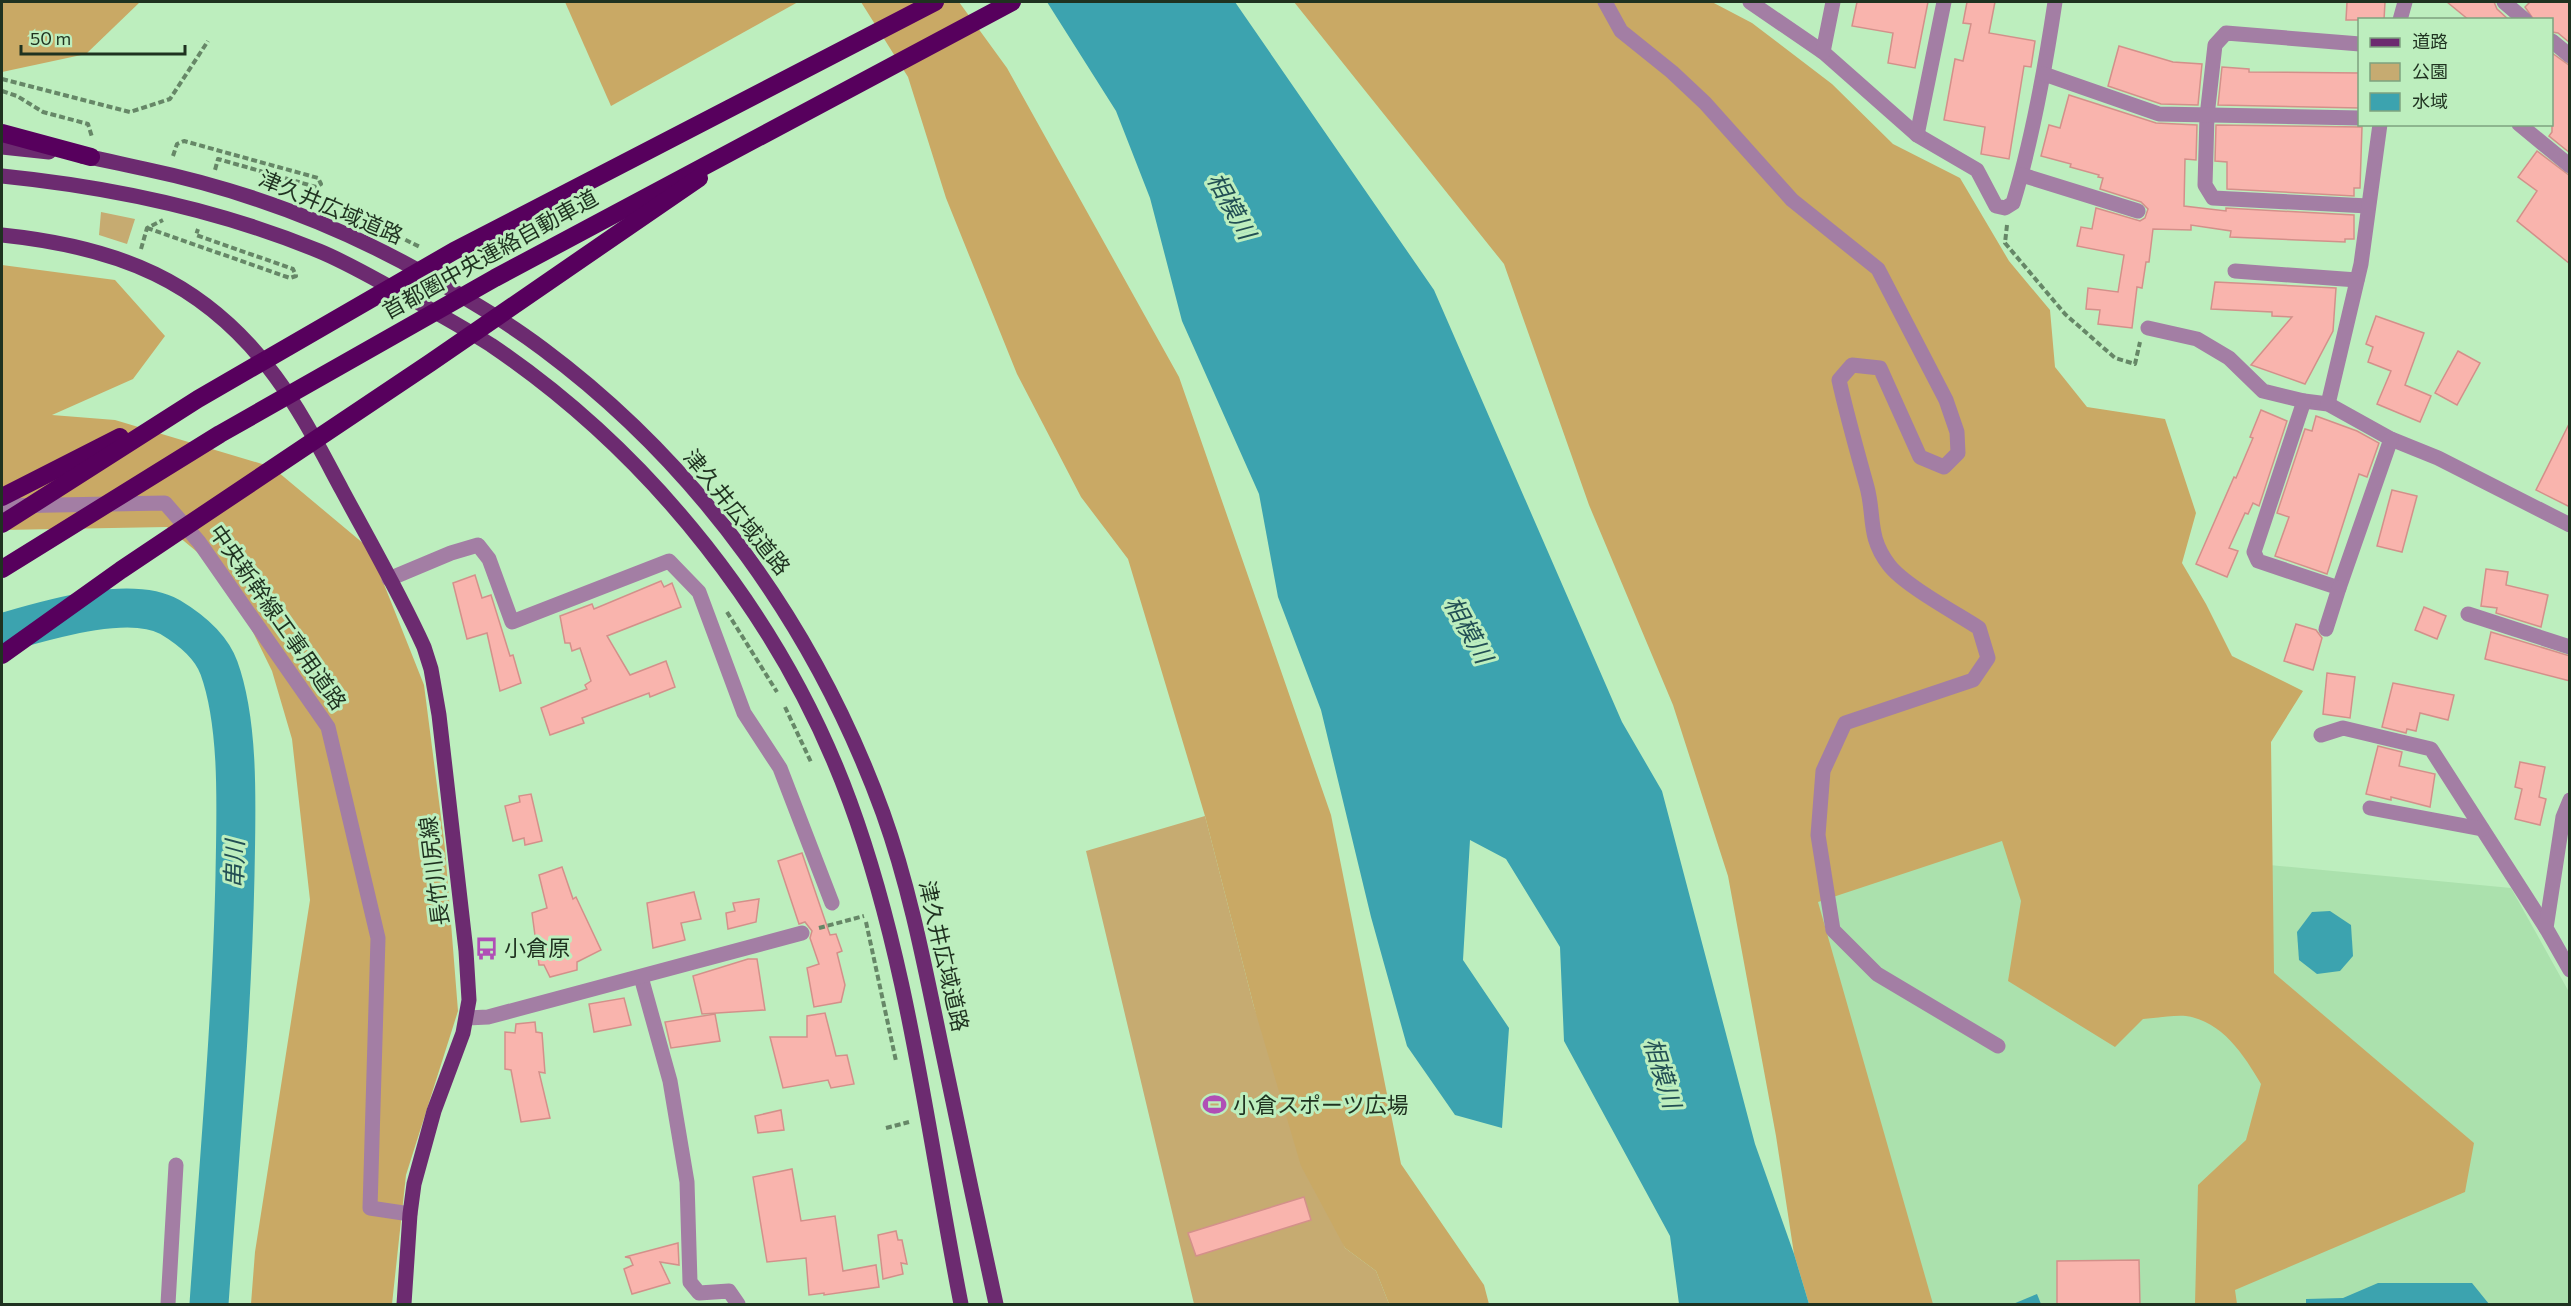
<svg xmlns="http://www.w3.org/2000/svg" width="2571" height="1306" viewBox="0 0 2571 1306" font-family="Commissioner,'Noto Sans JP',sans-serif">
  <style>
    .built { fill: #abe1ad }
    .green { fill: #c6ab71 }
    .forest { fill: #c9a965 }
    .water { fill: #3ca3af }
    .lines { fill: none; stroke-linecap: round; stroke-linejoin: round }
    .river { stroke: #3ca3af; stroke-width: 39 }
    .building { fill: #f9b4ad; stroke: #d3908a; stroke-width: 1.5 }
    .path { stroke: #668767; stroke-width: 4; stroke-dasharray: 6 3; stroke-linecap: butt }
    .minor { stroke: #a37ea4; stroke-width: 15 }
    .major { stroke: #6c2b70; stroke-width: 15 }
    .highway { stroke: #57005d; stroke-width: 18 }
    .labels { text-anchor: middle; stroke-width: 6; stroke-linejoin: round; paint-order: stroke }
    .street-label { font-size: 22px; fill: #1f3220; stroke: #bdeebe }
    .poi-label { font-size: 22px; fill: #1f3220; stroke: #bdeebe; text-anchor: start }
    .water-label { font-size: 24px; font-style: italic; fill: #224f54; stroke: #bdeebe }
  </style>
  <rect width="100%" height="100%" fill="#bdeebe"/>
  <path class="built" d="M2019,826l250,39 242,23 58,104v312h-646l-121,-409z"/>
  <g class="green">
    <path d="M101,212l34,7 -8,25 -28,-9z"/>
    <path d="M1205,816l49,191 91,241 31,23 13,33h-195l-108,-453z"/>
  </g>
  <g class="forest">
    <path d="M2,2h138l-54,52 -84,18z"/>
    <path d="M565,2h233l-187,104z"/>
    <path d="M861,2h98l48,66 172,309 152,438 70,349 83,121 5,19h-100l-13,-33 -31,-23 -44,-82 -47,-159 -49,-191 -77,-257 -47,-62 -64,-123 -71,-176 -38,-121z"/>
    <path d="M1294,2h418l40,21 80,61 61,60 67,34 49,83 41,49 5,57 32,40 78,12 31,94 -14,50 24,41 26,52 71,35 -32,51 3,231 200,170 -9,49 -230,98 2,14h-42l3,-119 48,-45 15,-56c-17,-29 -39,-63 -75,-68 -13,-1 -29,2 -43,3l-28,28 -107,-66 13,-80 -19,-60 -184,61 115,402h-124l-15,-50 -18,-118 -48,-260 -55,-171 -84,-200 -85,-241z"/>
    <path d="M2,265l113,15 50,56 -32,43 -81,36 63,5 157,47 98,82 54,136 21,163 13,163 -52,164 -14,129h-141l4,-52 55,-352 -18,-161 -20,-68 -47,-96 -58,-48 -165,3z"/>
  </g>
  <g class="water">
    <path d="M1047,2h188l199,288 188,432 40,69 93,353 39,110 15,50h-130l-9,-68 -106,-195 -4,-94 -54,-88 -36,-19 -7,120 46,68 -7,100 -47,-13 -48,-69 -36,-129 -50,-207 -43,-113 -19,-103 -77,-173 -32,-123 -34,-87z"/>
    <path d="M2330,911l21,14 2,31 -13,15 -23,3 -18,-14 -2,-28 15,-20z"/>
    <path d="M2378,1283h94l17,21h-183v-5l37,-1z"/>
    <path d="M2037,1294l4,10h-28z"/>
  </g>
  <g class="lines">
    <path class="river" d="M2,633c42,-12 127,-39 168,-16 20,12 41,29 49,51 21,58 17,145 16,207 -3,143 -16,286 -26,429"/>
  </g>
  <g class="building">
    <path d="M1857,2h71l-13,66 -27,-5 5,-30 -41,-7z"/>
    <path d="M1967,2h28l-6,31 46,8 -4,26 -7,-1 -15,93 -28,-5 4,-27 -41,-7 11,-61 8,2 8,-37 -8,-1z"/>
    <path d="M2347,2h38l-1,18h-38z"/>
    <path d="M2447,2h47l3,7 12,11h-40z"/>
    <path d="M2530,2h40v41l-12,-10 -6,-1v-12h-18l-9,-13z"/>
    <path d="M2119,46l54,16 29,2 -4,41 -37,-1 -53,-18z"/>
    <path d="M2552,53l18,13v87l-21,-17 3,-4z"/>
    <path d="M2222,67l27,2v3l111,1v35l-142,-3z"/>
    <path d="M2069,95l87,28 41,2 -1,35 -11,-1 -1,47 42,5v-3l128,7v24h-9v3l-115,-5 1,-6 -40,-6v5l-38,-1 -4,33h-3l-4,26 -5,-1 -5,41 -34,-4 2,-14 -14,-1 2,-21 30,4 6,-37 -47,-9 4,-19 11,2 4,-21 44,13 5,-3 3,-9 -7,-7 -41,-13 3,-11 -5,-1 1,-2 -29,-8 1,-3 -30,-8 8,-31 11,3z"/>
    <path d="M2216,125l146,2 -2,61h-6v8l-127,-7v-27l-12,-1z"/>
    <path d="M2537,151l33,25v88l-53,-43 20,-30 -19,-14z"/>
    <path d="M2215,282l121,6 -3,43 -28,53 -54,-19 41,-48 -20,-1v-4l-61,-3z"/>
    <path d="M2376,316l48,17 -19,52 26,11 -11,26 -43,-18 14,-33 -23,-9 5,-15 -7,-3z"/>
    <path d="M2458,351l22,12 -23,42 -22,-12z"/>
    <path d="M2261,410l26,11 -28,85 -6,-3 -5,11 -3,-1 -16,35 9,3 -11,26 -31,-13 38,-87 2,1 17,-40 -3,-1z"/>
    <path d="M2316,416l41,15 22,12 -12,34 -8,-3 -32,100 -52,-18 14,-39 -12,-4 28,-84 7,2z"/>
    <path d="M2570,422v85l-34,-17z"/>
    <path d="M2392,490l25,6 -15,56 -25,-6z"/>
    <path d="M2486,569l22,3 -2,13 42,10 -7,32 -45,-14 1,-5 -16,-2z"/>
    <path d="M475,575l7,23 9,-3 19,61 3,-1 8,28 -21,8 -13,-58 -20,6 -14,-56z"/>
    <path d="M661,581l3,6 8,-4 9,24 -74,29 23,39 36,-14 9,26 -25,10 -1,-4 -67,25 2,5 -34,12 -9,-27 46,-19 -2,-4 6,-4 -11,-33 -8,3 -2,-8h-5l-5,-27 32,-12 2,5z"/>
    <path d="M2424,607l22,9 -9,23 -22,-9z"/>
    <path d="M2296,624l20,6 6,8 -9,32 -29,-9z"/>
    <path d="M2491,632l79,24v25l-85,-22z"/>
    <path d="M2327,673l28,4 -5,41 -27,-4z"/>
    <path d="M2393,683l61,12 -6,25 -28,-7 -4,18 -9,-2 -1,4 -24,-6z"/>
    <path d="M2378,746l24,6 -3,14 36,8 -5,33 -39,-10v3l-25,-6z"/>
    <path d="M2520,762l25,5 -6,30 7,2 -6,26 -25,-6 7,-30 -7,-2z"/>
    <path d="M531,794l11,47 -17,4 -1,-7 -11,3 -8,-35 15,-4 -1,-6z"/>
    <path d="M802,853l28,82 6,-1 6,17 -5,2 8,32 -4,17 -27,5 -7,-39 12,-4 -9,-26 2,-7 -7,-9 -6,2 -21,-63z"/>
    <path d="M562,867l11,32 3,-2 25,53 -24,12v8l-27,7 -6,-12h-5l-7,-52 15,-5 -8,-33z"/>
    <path d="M694,892l7,27 -20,4 4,17 -32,8 -6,-45z"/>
    <path d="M759,899l-3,23 -28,7 -2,-16 9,-2 -2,-8z"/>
    <path d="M748,959h9l8,51 -63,4 -9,-38z"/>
    <path d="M624,998l7,27 -37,7 -5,-28z"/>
    <path d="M825,1013l11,43 11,-1 7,29 -23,4 -3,-8 -45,8 -13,-51h37v-21z"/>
    <path d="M715,1014l5,27 -49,7 -6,-26z"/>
    <path d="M535,1022l1,10 6,1 3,40 -6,-1 11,46 -29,4 -10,-52 -6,-1v-37l10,1 1,-9z"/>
    <path d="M781,1110l3,20 -26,3 -3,-17z"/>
    <path d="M792,1169l9,52 34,-5 8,55 33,-6 3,22 -55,8v-2l-15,2 -3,-37 -39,4 -14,-85z"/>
    <path d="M1304,1197l7,23 -115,36 -8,-23z"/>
    <path d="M896,1231l2,9h4l5,24 -6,-1 2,11 -20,5 -5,-44z"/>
    <path d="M678,1243l1,22 -19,-3 10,21 -38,11 -8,-25 9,-4 -3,-7 -5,-1z"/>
    <path d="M2139,1260l1,45h-83v-44z"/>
  </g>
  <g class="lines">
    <g class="path">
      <path d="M2,79l128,33 40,-13 38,-58"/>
      <path d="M2,91l15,5 26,16 45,12 4,13"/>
      <path d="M173,156l4,-12 7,-3 134,37 3,6 -5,3 -98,-28 -3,11"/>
      <path d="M373,224l47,23"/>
      <path d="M2007,225l-2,18 60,71 50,44 20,6 5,-22"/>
      <path d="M147,228l143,50 6,-2 -3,-7 -97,-34 2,-6"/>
      <path d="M141,249l6,-21 16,-8"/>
      <path d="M727,612l50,80"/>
      <path d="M785,707l26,55"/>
      <path d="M866,922l30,139"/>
      <path d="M819,928l45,-12"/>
      <path d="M886,1128l23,-6"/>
    </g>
    <g class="minor">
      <path d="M1605,2l16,29 51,41 33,31 87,97 86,69 68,131 11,32 1,21 -14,14 -24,-10 -40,-89 -28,-3 -13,15c8,36 18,71 28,107 8,30 0,49 22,78 15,20 67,48 90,63l9,30 -15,22 -128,43 -22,48 -5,64 15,95 44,44 121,72"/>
      <path d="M1750,2l73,50 94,83 60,35 19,36 9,2 8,-5c20,-66 32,-134 42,-201"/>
      <path d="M2504,2l21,18"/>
      <path d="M2400,20l5,-18"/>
      <path d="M2552,41l18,15"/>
      <path d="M2360,44l-134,-11 -11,12 -8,71 -2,69 8,13 155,8"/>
      <path d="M1823,52l10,-50"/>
      <path d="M2044,74l115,40 201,4"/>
      <path d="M2519,124l51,42"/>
      <path d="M1917,135l27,-133"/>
      <path d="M2022,175l116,36"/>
      <path d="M2235,271l122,9"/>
      <path d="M2148,328l49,11 32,19 34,33 41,10 24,3 63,35 47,19 132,67"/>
      <path d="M2304,401l-50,151 4,9 81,27 52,-149"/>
      <path d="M2328,404l33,-140 19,-140"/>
      <path d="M2,506l163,-3 34,39 129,185 50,211 -8,270 40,6"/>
      <path d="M389,579l62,-26 27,-8 11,14 23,63 157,-61 30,31 45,121 36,55 52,135"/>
      <path d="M2468,614l102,33"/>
      <path d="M2326,629l13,-41"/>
      <path d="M2321,735l22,-7 88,21 115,179"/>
      <path d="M2570,800l-7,17 -17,111 24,42"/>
      <path d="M2370,808l112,21"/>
      <path d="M641,977l29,104 17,101 3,100 9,11 30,-2 9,13"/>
      <path d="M467,1018l21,-1 314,-84"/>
      <path d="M168,1304l8,-139"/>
    </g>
    <g class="major">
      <path d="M2,147l47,5"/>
      <path d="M82,156c21,3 42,9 63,13 100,21 194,56 283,107 39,23 78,45 115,73 157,117 273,280 340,464 28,78 43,160 60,241 17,83 35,167 53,250"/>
      <path d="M2,176c109,11 215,33 317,75 27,11 54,27 80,41 31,17 62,34 92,53 161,109 292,274 359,457 59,161 78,335 111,502"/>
      <path d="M2,235c115,12 202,45 273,141 26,35 46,75 67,114 28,52 58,104 82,157l7,22 8,46 27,236 3,49 -6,33 -29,78 -20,73 -4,30 -6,90"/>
    </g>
    <g class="highway">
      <path d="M2,133l89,24"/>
      <path d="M2,497l118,-60"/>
      <path d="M2,524l196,-125 256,-148 481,-249"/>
      <path d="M2,569l218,-135 275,-156 517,-276"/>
      <path d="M2,655l119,-85 309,-207 269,-185"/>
    </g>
  </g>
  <defs>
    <symbol id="bus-bare" viewBox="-9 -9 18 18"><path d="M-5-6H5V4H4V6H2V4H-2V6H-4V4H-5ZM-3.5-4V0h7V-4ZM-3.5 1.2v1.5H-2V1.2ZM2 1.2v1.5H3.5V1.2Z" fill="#b04eb6" stroke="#bdeebe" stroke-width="2.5" paint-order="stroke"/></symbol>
    <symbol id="stadium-bare" viewBox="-9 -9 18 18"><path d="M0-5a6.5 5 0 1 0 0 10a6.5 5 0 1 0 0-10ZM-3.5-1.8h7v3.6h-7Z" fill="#b04eb6" stroke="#bdeebe" stroke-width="2.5" paint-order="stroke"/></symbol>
  </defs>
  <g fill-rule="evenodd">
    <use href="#bus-bare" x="470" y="932" width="33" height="33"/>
    <use href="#stadium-bare" x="1198" y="1088" width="33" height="33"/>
  </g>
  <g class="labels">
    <g class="street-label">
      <text transform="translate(331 207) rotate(23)" y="8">津久井広域道路</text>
      <text transform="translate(490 254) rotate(-29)" y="8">首都圏中央連絡自動車道</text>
      <text transform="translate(737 512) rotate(51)" y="8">津久井広域道路</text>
      <text transform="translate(278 617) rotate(55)" y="8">中央新幹線工事用道路</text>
      <text transform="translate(434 871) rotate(-97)" y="8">長竹川尻線</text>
      <text transform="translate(944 956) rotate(77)" y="8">津久井広域道路</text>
    </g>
    <g class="poi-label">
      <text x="504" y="956">小倉原</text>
      <text x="1233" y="1113">小倉スポーツ広場</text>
    </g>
    <g class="water-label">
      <text transform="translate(1231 206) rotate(61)" y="8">相模川</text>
      <text transform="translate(1468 630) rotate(61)" y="8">相模川</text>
      <text transform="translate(235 864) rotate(-89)" y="8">串川</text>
      <text transform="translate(1662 1073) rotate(73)" y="8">相模川</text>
    </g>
  </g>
  <rect width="2571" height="1306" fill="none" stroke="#1f3220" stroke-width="6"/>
  <rect x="2358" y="18" width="195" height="108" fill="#bdeebe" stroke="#7ea37f" stroke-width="1.5"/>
  <rect x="2370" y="38" width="30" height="9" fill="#6c2b70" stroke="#7ea37f" stroke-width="1.5"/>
  <text x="2412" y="48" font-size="18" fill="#1f3220">道路</text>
  <rect x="2370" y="63" width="30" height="18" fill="#c6ab71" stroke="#7ea37f" stroke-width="1.5"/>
  <text x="2412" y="78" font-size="18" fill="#1f3220">公園</text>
  <rect x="2370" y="93" width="30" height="18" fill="#3ca3af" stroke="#7ea37f" stroke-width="1.5"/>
  <text x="2412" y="108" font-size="18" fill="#1f3220">水域</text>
  <path d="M21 45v9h164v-9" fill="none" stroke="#1f3220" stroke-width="3"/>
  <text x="30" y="45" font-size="18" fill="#1f3220" stroke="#bdeebe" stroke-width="4.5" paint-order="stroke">50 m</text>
</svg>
